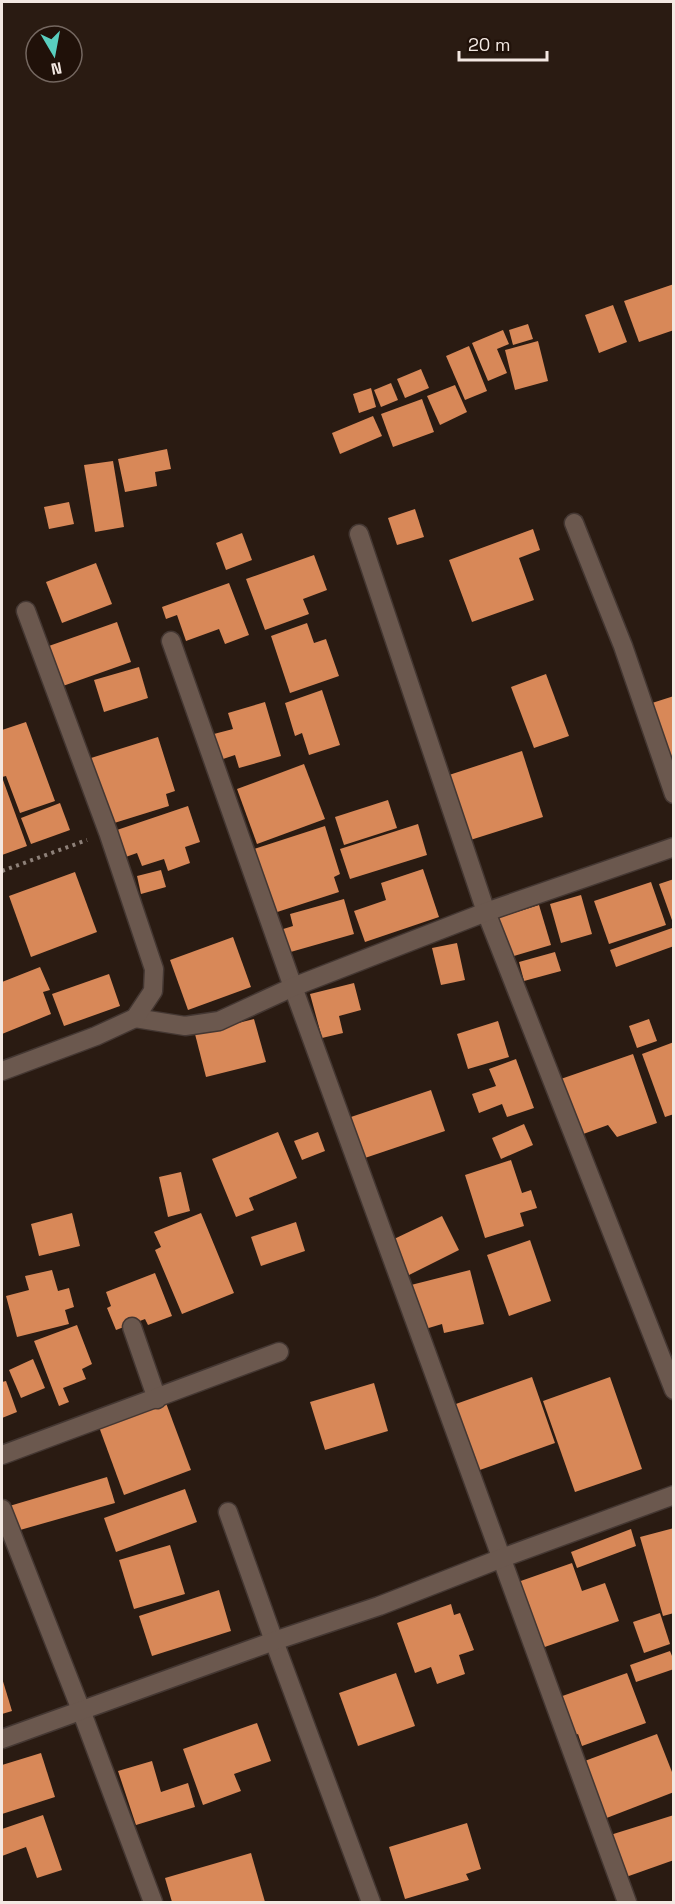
<svg xmlns="http://www.w3.org/2000/svg" width="675" height="1904" viewBox="0 0 675 1904" font-family="'Space Grotesk',sans-serif">
  <style>
    .building { fill: #d88858 }
    .lines { fill: none; stroke-linecap: round; stroke-linejoin: round }
    .lane-casing { stroke: #443732; stroke-width: 21 }
    .street-casing { stroke: #443732; stroke-width: 21 }
    .path { stroke: #8e8179; stroke-width: 4; stroke-dasharray: 3 4.5; stroke-linecap: butt }
    .lane { stroke: #6b584e; stroke-width: 18 }
    .street { stroke: #6b584e; stroke-width: 18 }
  </style>
  <rect width="100%" height="100%" fill="#2a1b12"/>
  <g class="building">
    <path d="M674,284v46l-35,12 -15,-41z"/>
    <path d="M613,305l14,37 -28,11 -14,-38z"/>
    <path d="M528,324l5,15 -20,6 -4,-15z"/>
    <path d="M503,330l6,14 -12,5 10,24 -19,8 -16,-38z"/>
    <path d="M538,341l10,40 -33,9 -10,-40z"/>
    <path d="M469,346l18,45 -22,9 -19,-44z"/>
    <path d="M421,369l8,19 -24,10 -8,-19z"/>
    <path d="M391,383l7,17 -17,7 -7,-17z"/>
    <path d="M455,385l12,27 -27,13 -13,-29z"/>
    <path d="M371,388l5,19 -17,6 -6,-19z"/>
    <path d="M422,399l12,33 -41,15 -12,-33z"/>
    <path d="M373,416l9,20 -42,18 -8,-21z"/>
    <path d="M167,449l4,20 -16,3 2,14 -32,6 -7,-33z"/>
    <path d="M113,461l11,66 -29,5 -11,-67z"/>
    <path d="M69,502l5,22 -25,5 -5,-22z"/>
    <path d="M415,509l9,28 -27,8 -9,-27z"/>
    <path d="M533,529l7,21 -21,8 15,42 -62,22 -23,-62z"/>
    <path d="M242,533l10,27 -26,10 -10,-27z"/>
    <path d="M314,555l13,35 -24,9 6,15 -44,16 -19,-51z"/>
    <path d="M96,563l16,41 -50,19 -16,-41z"/>
    <path d="M229,583l20,52 -24,9 -6,-15 -33,12 -9,-26 -11,4 -4,-12z"/>
    <path d="M117,622l14,40 -71,25 -14,-40z"/>
    <path d="M307,623l7,20 12,-4 13,37 -49,17 -19,-57z"/>
    <path d="M139,667l9,31 -44,14 -10,-32z"/>
    <path d="M546,674l23,62 -35,12 -23,-61z"/>
    <path d="M322,690l18,55 -31,10 -7,-22 -7,3 -10,-33z"/>
    <path d="M674,696v68l-3,1 -19,-62z"/>
    <path d="M265,702l16,54 -42,12 -4,-13 -18,6 -7,-26 23,-6 -5,-16z"/>
    <path d="M26,722l29,79 -35,12 -14,-37 -4,1v-47z"/>
    <path d="M158,737l17,54 -9,3 3,12 -58,18 -20,-66z"/>
    <path d="M522,751l21,66 -79,25 -21,-65z"/>
    <path d="M304,764l21,55 -68,25 -20,-55z"/>
    <path d="M3,780l24,66 -25,9v-74z"/>
    <path d="M388,800l9,28 -53,17 -9,-28z"/>
    <path d="M60,803l10,27 -39,14 -10,-26z"/>
    <path d="M188,806l12,36 -15,5 5,16 -22,8 -4,-12 -22,7 -5,-13 -17,6 -9,-27z"/>
    <path d="M418,824l9,31 -77,24 -10,-30z"/>
    <path d="M325,826l15,48 -6,3 5,15 -68,22 -20,-64z"/>
    <path d="M423,869l16,48 -74,25 -11,-31 32,-11 -5,-17z"/>
    <path d="M161,870l5,17 -25,7 -4,-18z"/>
    <path d="M75,872l22,60 -66,25 -22,-61z"/>
    <path d="M674,879v44h-1l-14,-39z"/>
    <path d="M651,882l15,43 -57,19 -15,-43z"/>
    <path d="M581,895l11,39 -31,9 -11,-39z"/>
    <path d="M344,899l10,35 -67,19 -7,-23 13,-4 -3,-12z"/>
    <path d="M539,905l12,40 -44,13 -12,-39z"/>
    <path d="M672,928l2,18 -58,21 -6,-17z"/>
    <path d="M233,937l18,50 -63,23 -18,-50z"/>
    <path d="M457,943l8,37 -24,5 -9,-37z"/>
    <path d="M555,952l6,19 -37,10 -5,-19z"/>
    <path d="M40,967l10,23 -7,2 8,22 -49,20v-52z"/>
    <path d="M109,974l11,32 -56,20 -12,-32z"/>
    <path d="M354,983l7,27 -22,6 4,17 -21,5 -12,-44z"/>
    <path d="M254,1019l12,43 -60,15 -11,-43z"/>
    <path d="M649,1019l8,22 -20,7 -8,-22z"/>
    <path d="M498,1021l11,36 -41,12 -11,-35z"/>
    <path d="M674,1042v72l-9,3 -23,-63z"/>
    <path d="M633,1054l24,69 -40,14 -9,-12 -33,12 -20,-56z"/>
    <path d="M516,1059l18,49 -27,9 -5,-13 -23,9 -7,-19 24,-8 -7,-17z"/>
    <path d="M431,1090l14,41 -86,29 -14,-41z"/>
    <path d="M524,1124l9,21 -32,14 -9,-21z"/>
    <path d="M278,1132l19,46 -48,20 5,12 -18,7 -24,-58z"/>
    <path d="M318,1132l7,19 -23,9 -8,-19z"/>
    <path d="M511,1160l11,33 9,-3 6,18 -17,5 4,13 -39,12 -20,-63z"/>
    <path d="M181,1172l9,39 -22,6 -9,-40z"/>
    <path d="M72,1213l8,33 -41,10 -8,-32z"/>
    <path d="M201,1213l33,80 -52,21 -27,-64 6,-3 -7,-15z"/>
    <path d="M442,1216l17,34 -50,25 -17,-35z"/>
    <path d="M296,1222l9,29 -44,15 -10,-29z"/>
    <path d="M530,1240l21,61 -42,15 -22,-61z"/>
    <path d="M52,1270l6,21 11,-3 5,19 -9,3 4,14 -52,13 -11,-41 23,-6 -4,-14z"/>
    <path d="M470,1270l14,54 -40,9 -2,-9 -20,6 -11,-45z"/>
    <path d="M155,1273l17,43 -24,9 -3,-6 -29,11 -9,-22 4,-2 -5,-14z"/>
    <path d="M77,1325l15,39 -10,5 4,10 -23,9 6,14 -10,4 -25,-65z"/>
    <path d="M33,1359l12,29 -24,10 -12,-28z"/>
    <path d="M532,1377l23,66 -78,28 -24,-66z"/>
    <path d="M610,1377l32,92 -67,23 -32,-91z"/>
    <path d="M6,1381l11,31 -15,6v-36z"/>
    <path d="M374,1383l14,48 -63,19 -15,-48z"/>
    <path d="M166,1403l25,67 -67,25 -25,-68z"/>
    <path d="M107,1477l8,26 -102,29 -7,-25z"/>
    <path d="M185,1489l12,33 -81,30 -12,-34z"/>
    <path d="M674,1528v85l-11,3 -23,-79z"/>
    <path d="M631,1529l5,17 -59,22 -6,-16z"/>
    <path d="M170,1545l15,49 -51,15 -15,-49z"/>
    <path d="M572,1563l10,28 23,-8 14,38 -80,28 -24,-66z"/>
    <path d="M219,1590l12,41 -79,25 -13,-40z"/>
    <path d="M451,1604l3,11 6,-2 14,37 -15,5 6,19 -28,10 -6,-17 -16,6 -18,-50z"/>
    <path d="M660,1613l10,31 -26,9 -11,-31z"/>
    <path d="M670,1651l4,10v8l-38,13 -6,-17z"/>
    <path d="M396,1673l19,53 -57,20 -19,-53z"/>
    <path d="M627,1673l19,50 -64,23 -4,-12 -9,4 -15,-39z"/>
    <path d="M2,1678l10,33 -10,3z"/>
    <path d="M257,1723l14,38 -37,13 7,17 -38,14 -20,-56z"/>
    <path d="M657,1734l17,43v15l-70,27 -22,-57z"/>
    <path d="M41,1753l14,44 -53,17v-49z"/>
    <path d="M152,1761l9,31 27,-9 7,24 -59,18 -18,-54z"/>
    <path d="M43,1815l19,55 -25,8 -11,-31 -24,9v-27z"/>
    <path d="M674,1815v45l-48,17 -19,-41z"/>
    <path d="M467,1823l14,46 -15,5 3,6 -64,19 -16,-52z"/>
    <path d="M251,1853l14,49h-93l-7,-24z"/>
  </g>
  <g class="lines">
    <defs>
      <path id="lane" d="M132,1327l25,72"/>
      <g id="street">
        <path d="M574,523l49,123 51,148"/>
        <path d="M359,534l127,378 188,478"/>
        <path d="M171,641l122,346 334,915"/>
        <path d="M135,1018l50,8 34,-5 74,-34 193,-75 188,-65"/>
        <path d="M2,1071l94,-35 39,-18 18,-27 1,-22 -46,-137 -82,-221"/>
        <path d="M2,1455l277,-103"/>
        <path d="M2,1509l79,201 72,192"/>
        <path d="M228,1512l46,129 97,261"/>
        <path d="M2,1739l272,-98 105,-35 123,-48 172,-63"/>
      </g>
    </defs>
    <use href="#lane" class="lane-casing"/>
    <use href="#street" class="street-casing"/>
    <path class="path" d="M2,871l85,-31"/>
    <use href="#lane" class="lane"/>
    <use href="#street" class="street"/>
  </g>
  <rect width="675" height="1904" fill="none" stroke="#f3e8e2" stroke-width="6"/>
  <g transform="translate(54 54) rotate(170)"><circle r="28" fill="#201109" stroke="#746760" stroke-width="1.5"/>
  <path d="M0-4.5L10 22L0 15L-10 22Z" fill="#59cebf"/>
  <text y="-9" font-size="16" font-weight="bold" text-anchor="middle" fill="#f3e8e2">N</text>
  </g>
  <path d="M459 51v9h88v-9" fill="none" stroke="#f3e8e2" stroke-width="3"/>
  <text x="468" y="51" font-size="18" fill="#f3e8e2" stroke="#201109" stroke-width="4.5" paint-order="stroke">20 m</text>
</svg>
